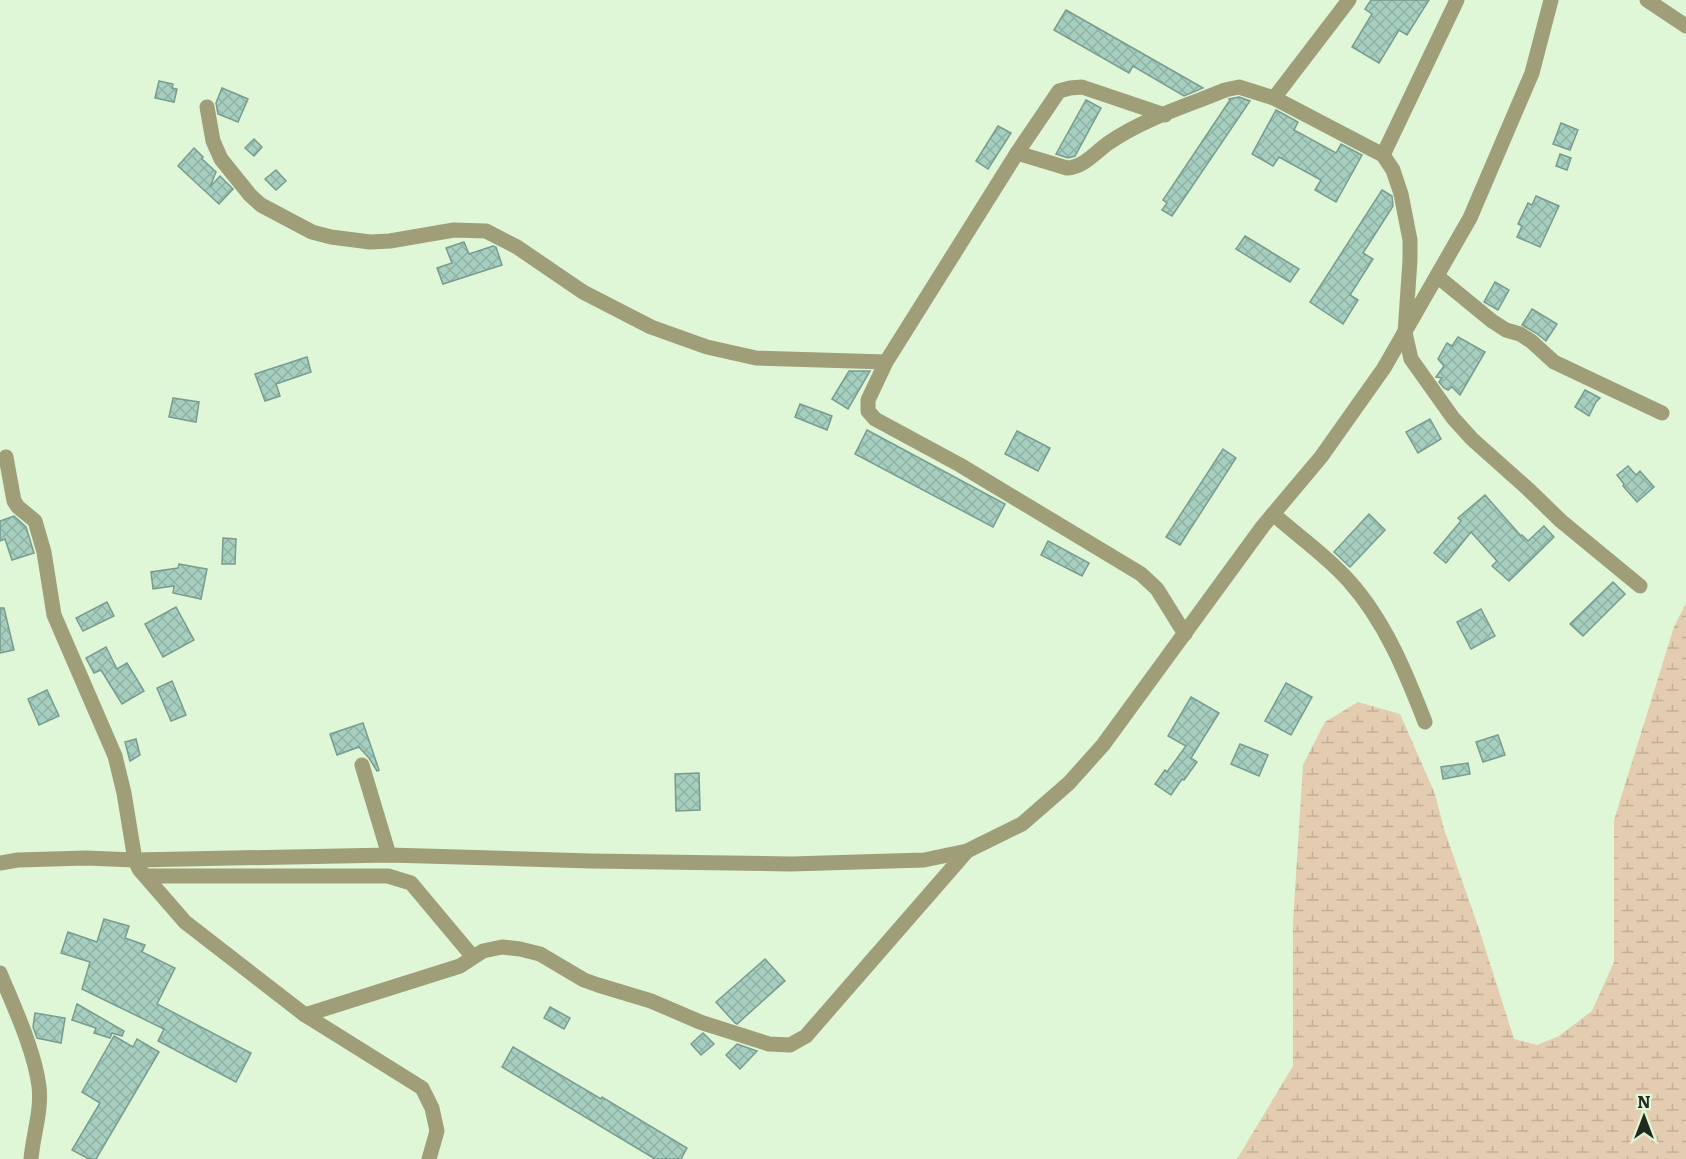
<svg xmlns="http://www.w3.org/2000/svg" width="1686" height="1159" viewBox="0 0 1686 1159" font-family="Literata,serif">
  <style>
    .wetland { fill: url(#wetland-marsh) }
    .building { fill: url(#building-cross-hatch); stroke: #769d8f; stroke-width: 1.5 }
    .lines { fill: none; stroke-linecap: round; stroke-linejoin: round }
    .minor { stroke: #a09e79; stroke-width: 15 }
  </style>
  <defs>
    <pattern id="wetland-marsh" width="20" height="14" patternUnits="userSpaceOnUse" patternTransform="scale(1.5)"><rect width="20" height="14" fill="#e4ccb0"/><path d="M1 5h8M5 5V1M11 12h8M15 12V8" fill="none" stroke="#c3af97"/></pattern>
    <pattern id="building-cross-hatch" width="8" height="8" patternUnits="userSpaceOnUse" patternTransform="scale(1.5)"><rect width="8" height="8" fill="#a7cfc0"/><path d="M0 0l8 8M0 8l8-8" fill="none" stroke="#8fb2a5"/></pattern>
  </defs>
  <rect width="100%" height="100%" fill="#dff6d7"/>
  <path class="wetland" d="M1686,603v556h-449l56,-93v-144l10,-157 22,-43 33,-20 42,12 35,80 9,35 35,100 35,110 23,6 22,-9 33,-25 22,-49v-142l60,-193z"/>
  <g class="building">
    <path d="M1371,0h58l-22,35 -8,-5 -20,33 -27,-16 20,-33 -7,-5z"/>
    <path d="M1066,10l137,78 -19,8 -51,-30 -4,7 -75,-43z"/>
    <path d="M159,81l14,3 -1,4 5,1 -3,13 -19,-4z"/>
    <path d="M222,88l26,11 -10,23 -20,-8 -2,-11z"/>
    <path d="M1239,97l11,4 -78,115 -10,-6 5,-7 -4,-3 67,-100 -1,-1z"/>
    <path d="M1086,100l15,8 -26,48 -7,2 -12,-4z"/>
    <path d="M1276,110l22,12 -4,8 42,23 5,-9 21,11 -26,47 -21,-12 6,-10 -42,-23 -6,9 -21,-12z"/>
    <path d="M1561,123l17,7 -8,20 -17,-6z"/>
    <path d="M998,126l13,7 -23,36 -12,-8z"/>
    <path d="M254,139l8,8 -8,9 -9,-8z"/>
    <path d="M194,148l9,9 -1,2 14,13 -6,15 10,-11 13,13 -14,15 -41,-38z"/>
    <path d="M1560,154l11,4 -4,12 -11,-4z"/>
    <path d="M276,170l10,11 -10,9 -11,-11z"/>
    <path d="M1382,190l10,6 1,10 -30,47 10,6 -23,36 8,5 -15,24 -33,-22z"/>
    <path d="M1536,196l23,10 -19,41 -23,-10 5,-11 -4,-2 10,-21 4,2z"/>
    <path d="M1245,236l54,33 -9,13 -54,-33z"/>
    <path d="M464,242l5,12 24,-8 3,1 6,18 -59,19 -6,-16 15,-5 -6,-15z"/>
    <path d="M1495,282l14,8 -11,20 -14,-8z"/>
    <path d="M1532,309l25,15 -11,17 -10,-8 -14,-8z"/>
    <path d="M1458,337l27,15 -25,43 -8,-8 -4,3 -4,-2 -5,-6 3,-4 -6,-1 8,-11 -6,-7 9,-16 5,3z"/>
    <path d="M307,357l4,15 -35,12 4,12 -15,5 -10,-27z"/>
    <path d="M849,371h21l-22,38 -16,-10z"/>
    <path d="M1585,390l15,8 -4,4 -7,14 -14,-9z"/>
    <path d="M173,398l26,4 -3,20 -27,-5z"/>
    <path d="M800,404l32,12 -5,14 -32,-13z"/>
    <path d="M1430,419l11,20 -23,14 -12,-21z"/>
    <path d="M867,430l138,74 -12,23 -138,-73z"/>
    <path d="M1017,431l33,17 -12,23 -33,-17z"/>
    <path d="M1223,449l13,9 -56,87 -14,-8z"/>
    <path d="M1628,466l8,9 4,-4 14,16 -17,15 -14,-16 1,-2 -7,-9z"/>
    <path d="M1485,495l36,41 1,-1 6,6 16,-15 10,11 -45,44 -17,-15 5,-5 -26,-29 -25,31 -12,-10 27,-32 -3,-3z"/>
    <path d="M1369,514l16,16 -35,37 -16,-15z"/>
    <path d="M14,516l12,11 8,26 -22,7 -7,-21 -5,2v-20z"/>
    <path d="M223,538l13,1 -1,25h-13z"/>
    <path d="M1048,541l41,22 -7,13 -41,-21z"/>
    <path d="M179,564l28,5 -6,30 -28,-6 1,-7 -21,3 -2,-17 27,-4z"/>
    <path d="M1613,582l12,12 -42,42 -13,-12z"/>
    <path d="M107,602l7,14 -31,15 -7,-13z"/>
    <path d="M176,607l18,33 -31,17 -18,-33z"/>
    <path d="M0,608h4l10,42 -14,3z"/>
    <path d="M1481,609l14,27 -24,13 -14,-27z"/>
    <path d="M106,647l11,22 10,-6 17,28 -22,13 -21,-34 -7,3 -8,-15z"/>
    <path d="M172,681l14,34 -15,6 -14,-33z"/>
    <path d="M1286,683l26,14 -21,38 -26,-14z"/>
    <path d="M47,690l12,26 -20,9 -11,-26z"/>
    <path d="M1191,697l28,16 -28,45 6,4 -13,18 -2,-1 -11,16 -16,-11 10,-14 2,2 19,-26 -18,-10z"/>
    <path d="M363,723l16,47 -2,1 -8,-13 -10,-11 -22,8 -7,-21z"/>
    <path d="M1498,735l7,20 -22,7 -7,-20z"/>
    <path d="M136,739l4,16 -10,6 -5,-19z"/>
    <path d="M1240,744l28,11 -9,21 -28,-12z"/>
    <path d="M1468,763l2,11 -27,5 -2,-12z"/>
    <path d="M699,773l1,37 -24,1 -1,-37z"/>
    <path d="M104,919l25,7 -4,12 20,7 -3,7 33,16 -18,36 94,49 -15,29 -78,-41 6,-12 -82,-40 8,-27 -29,-9 7,-21 29,10z"/>
    <path d="M765,959l20,22 -48,43 -2,-1 -19,-21z"/>
    <path d="M77,1004l47,27 -2,5 -10,-3 -2,5 -16,-5 2,-5 -24,-8z"/>
    <path d="M550,1007l20,11 -6,11 -20,-11z"/>
    <path d="M35,1013l30,5 -4,25 -24,-5 -4,-11z"/>
    <path d="M703,1033l11,11 -13,11 -10,-11z"/>
    <path d="M114,1036l19,11 4,-8 22,13 -63,107h-7l-17,-9 28,-47 -18,-11z"/>
    <path d="M737,1044l20,7 -17,18 -14,-14z"/>
    <path d="M513,1047l88,52 1,-2 85,51 -6,11h-26l-153,-92z"/>
  </g>
  <g class="lines">
    <g class="minor">
      <path d="M1647,0l39,26"/>
      <path d="M1274,98l75,-98"/>
      <path d="M207,107l6,34 8,18 29,36 11,10 51,27 19,5 39,5 20,-1 64,-11 32,1 31,16 66,45 68,35 56,20 49,11 130,4"/>
      <path d="M1017,153l42,-62 11,-3 12,-1 83,28"/>
      <path d="M1383,155l74,-155"/>
      <path d="M1437,276l55,45 14,9 14,4 11,7 23,21 108,51"/>
      <path d="M6,457l8,44 4,6 17,14 9,31 10,63 61,141 9,37 11,67 4,9 46,53 120,93 117,73 10,20 5,23 -8,28"/>
      <path d="M1273,514c25,22 54,42 76,67 36,40 57,92 76,141"/>
      <path d="M1185,634l-28,-45 -16,-15 -181,-109 -85,-46 -7,-8v-11l18,-38 131,-209 50,15c18,-1 29,-17 43,-26 35,-24 77,-36 115,-52l14,-3 35,11 109,57 10,15 8,24 9,46v20l-5,73 6,26 42,59 19,21 56,50 33,32 79,65"/>
      <path d="M362,765l27,90"/>
      <path d="M0,863l18,-3 68,-2 49,2 254,-5 202,6 200,3 133,-4 43,-9 55,-27 47,-41 34,-38 160,-219 58,-69 63,-89 86,-150 62,-145 19,-73"/>
      <path d="M146,876h242l23,7 62,74"/>
      <path d="M0,973c14,34 34,76 39,113 3,24 -6,49 -8,73"/>
      <path d="M305,1015l155,-49 23,-15 19,-4 18,2 20,5 44,26 14,5 53,16 49,21 69,22 21,1 16,-9 161,-185"/>
    </g>
  </g>
  <g transform="translate(1644 1117)" stroke="#dff6d7" stroke-width="4.5" paint-order="stroke">
  <path d="M0-4.5L10 22L0 15L-10 22Z" fill="#212a1e"/>
  <text y="-9" font-size="16" font-weight="bold" text-anchor="middle" fill="#212a1e">N</text>
  </g>
</svg>
